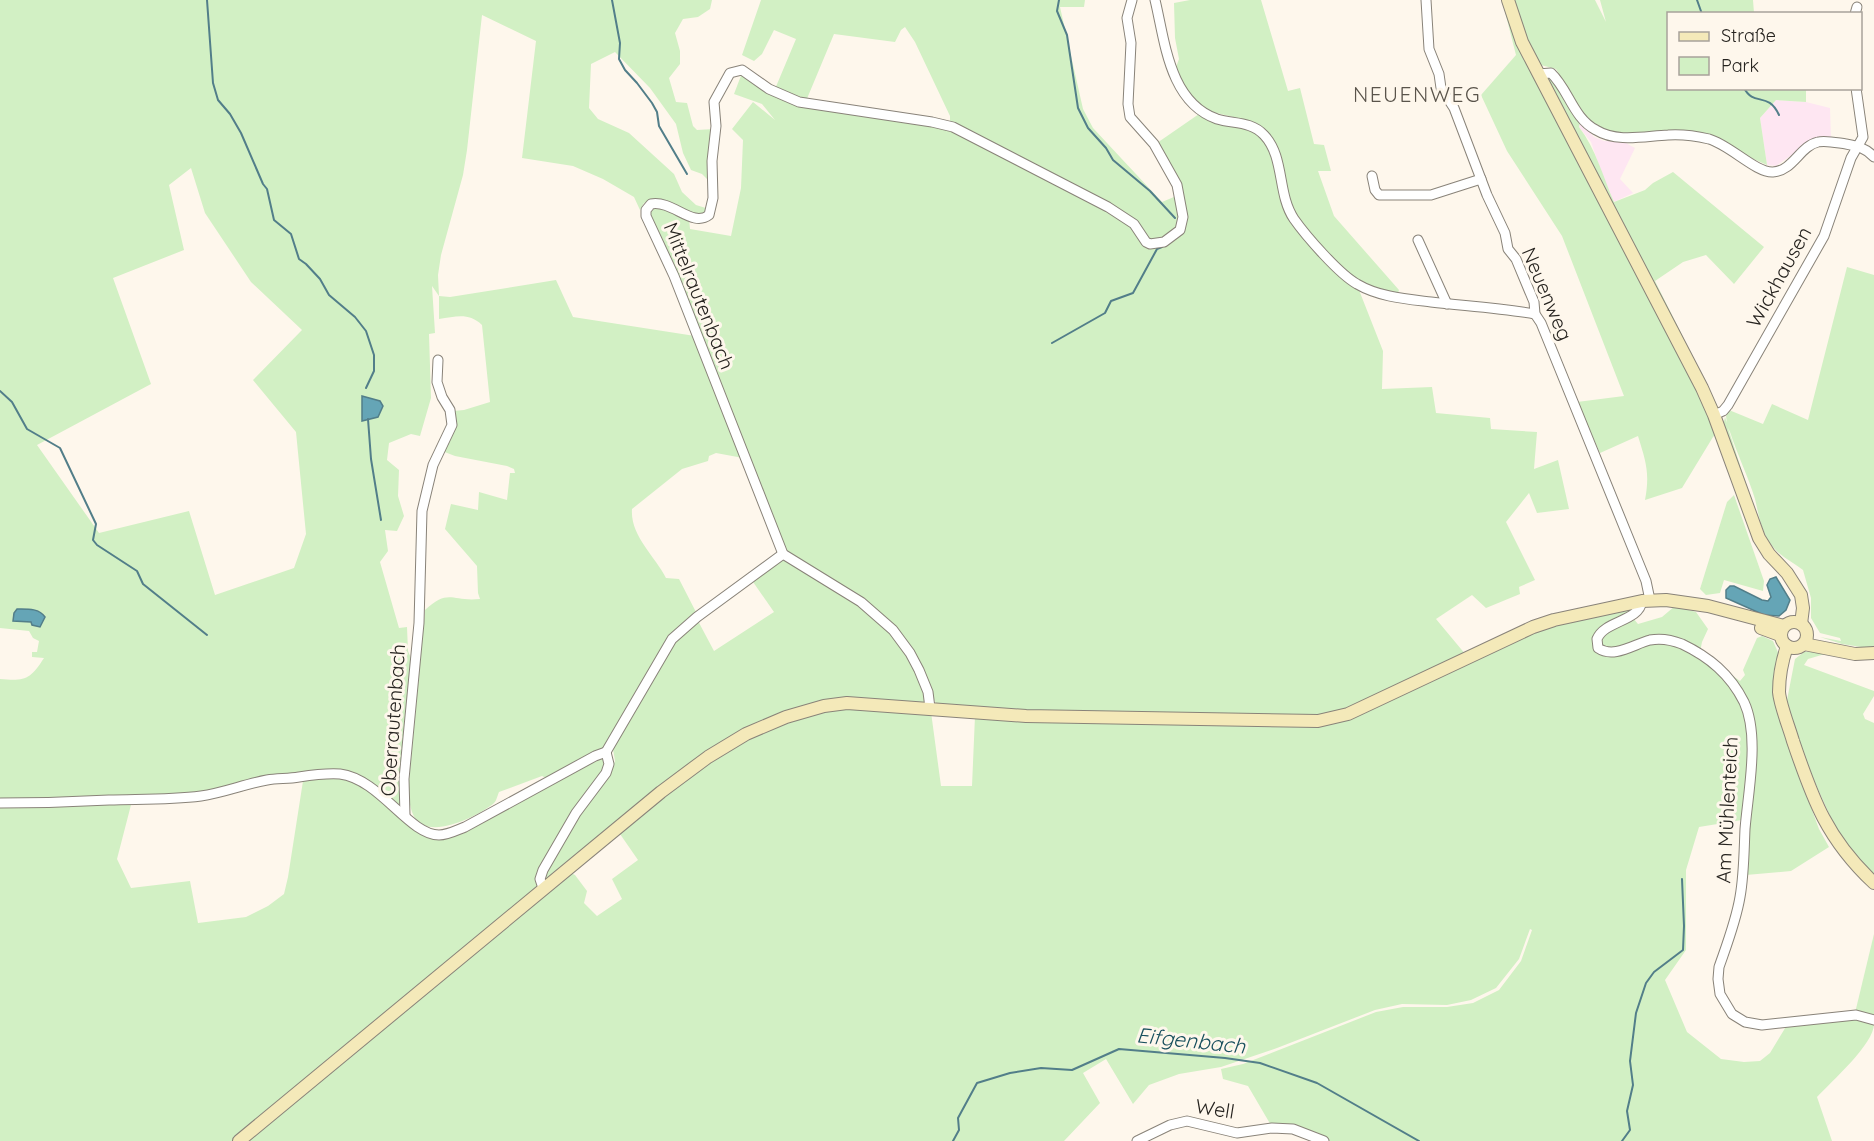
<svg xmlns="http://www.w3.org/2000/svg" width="1874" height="1141" viewBox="0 0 1874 1141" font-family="Quicksand,sans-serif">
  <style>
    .commercial { fill: #fee6f2 }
    .green { fill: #d2f0c4; fill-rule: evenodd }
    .water { fill: #65a5b6; stroke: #527e89; stroke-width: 1.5 }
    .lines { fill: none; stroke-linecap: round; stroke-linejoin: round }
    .stream { stroke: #527e89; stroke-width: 2 }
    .minor-casing { stroke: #898379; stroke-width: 11 }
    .secondary-casing { stroke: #898379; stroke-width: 14 }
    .minor { stroke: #fff; stroke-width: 9 }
    .secondary { stroke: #f4e9b9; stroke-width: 12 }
    .labels { text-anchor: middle; stroke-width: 6; stroke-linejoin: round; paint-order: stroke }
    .street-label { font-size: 20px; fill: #26231f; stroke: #fef7ec }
    .neighbourhood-label { font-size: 21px; letter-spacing: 1.5px; fill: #5a544b; stroke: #fef7ec }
    .water-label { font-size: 21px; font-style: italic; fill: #184f5d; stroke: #fef7ec }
  </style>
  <rect width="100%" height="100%" fill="#fef7ec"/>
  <g class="commercial">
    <path d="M1776,100l30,2 24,6 1,31h-16l-39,27 -9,-1 -7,-47z"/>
    <path d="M1580,121l14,16 10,4 20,1 11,6 -15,31 13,14 -19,9 -11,-25 -12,-35 -12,-15z"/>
  </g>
  <g class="green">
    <path d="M0,0h712l-2,9 -12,8 -15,2 -8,14 5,18v13l-11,14 7,24 11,1 6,23 4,4 17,-1 -4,53 -8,-8 -11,-4 -8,-17 -7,-29 -26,-36 -35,-36 -24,12 -2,44 9,11 31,14 45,41 8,18 14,13 13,4 -8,7 -50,-16 -7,3 -4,7 -6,-13 -31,-18 -30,-13 -51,-8 14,-117 -54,-26 -15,135 -4,25 -22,80 -3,20 1,21 11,1 106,-17 17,37 122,19 48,122 -27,-5 -7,3 -1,5 -26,8 -50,40c-2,27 23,47 34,69l13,1 18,35 -16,13 -76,120 -57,32 -6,-3 -43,16c-2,5 -3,10 -6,12 -17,13 -63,36 -78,14 -7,-11 -6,-25 -6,-37l16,-171c24,-22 26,-8 55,-11l-2,-6 -1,-27 -32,-37 6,-25 27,6 1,-18 28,8 3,-27h5l-1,-4 -7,-3 -52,-10 -13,-5 11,-40 11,-1 26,-8 -8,-77c-14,-13 -26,-8 -43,-6v-23l-7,-10 3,47 -6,1 2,64 -11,38 -9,-2 -22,9 -2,17 12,10 -1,26 6,20 -7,15 -12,-1 3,21 -8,11 19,66 8,-1 1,24 5,12 -12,144 -44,-25 76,55 169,-79 4,7 -67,121 30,-14 6,3 12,16 -3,12 13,13 25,-17 -10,-20 26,-19 -18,-26 -31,24 70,-60 79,-57 88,-33 105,4 10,74h31l3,-70 -39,-13 -42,-74 -107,-76 -137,-335 -1,-8 6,-5 34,14 1,10 41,7 10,-48 2,-48 -11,-11 21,-27 22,18 -13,-16 -28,-10 8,-21 57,31 152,24 47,21 -48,-27v-6l-35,-74 -10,-15 -4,3 -6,12 -61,-8 -28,67 -31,-12 21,-50 -22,-9 -12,24 -8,7 -12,-6 19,-55h324l-1,7h-24l23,102 10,19 69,74 19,-8 -24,-51 42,-29 54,16 14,13 17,60 75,87 24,61 -1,38 50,-2 4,26 54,5 1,11 46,3 -3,37 24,-9 11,49 -32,4 -8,-20 -23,29 29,58 -16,7 1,7 -34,14 -14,-13 -36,24 30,36 73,-26 95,-22 -1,11 5,6 24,-7 13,-11 21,6 12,17 -6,13 -2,10 40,29 5,-6 -2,-5 14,-32 5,-2 11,5 7,16 -5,39 27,87 17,46 10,18 -38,24 -45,4 8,-105 -9,10 -3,40 -43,7 -13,43v80l-21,30 22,52 34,27 23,3 16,-1 10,-8 17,-28 68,-6 19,5c0,20 -43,58 -57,73l15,44h-505l-55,-14 -24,-41 -25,-7 -2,-10 22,-5 133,-52 27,-5h44l26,-4 26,-13 22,-29 11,-31 -2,-1 -11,30 -23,29 -25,12 -24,5 -45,-1 -27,6 -98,38 -56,19 -42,7 -30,11 -16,19 -27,-45 -23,14 17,30 -36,38h-1064v-462c25,2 30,1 44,-21l-12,-1v-5h5l2,-11 -6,-3 -4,-7 -29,-3zM191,168l14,45 46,69 51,48 -49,50 43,52 10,102 -12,34 -79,27 -26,-84 -90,22 -62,-88 114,-61 -38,-106 71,-28 -15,-65zM303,781l-15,96 -4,17 -16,12 -22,11 -48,6 -8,-42 -59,7 -14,-29 15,-58 74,-3 62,-16z"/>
    <path d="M1190,0h71l27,91 12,-3 14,56 10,1 7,26h-13l16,45 65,74 -2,6 -11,-3 -35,-15 -47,-50 -15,-22 -10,-42 -26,-40 -11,-5 -30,-7 -10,-6 -11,-10 -16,-26 4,-11 -4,-21 -1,-35z"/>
    <path d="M1502,0l195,385 20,48 -4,4 -31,51 -37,12c5,-27 1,-38 -7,-64l-38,17 -23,-51 47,-6 -62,-160 -55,-85 -26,-56 35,-40z"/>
    <path d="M1512,0h83l11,22 -6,-22h153l1,13 -86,1v74l138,1v13l-30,-2 -16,18 7,47 -27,-12 -69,-22 -49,3 -24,-6 -11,-8 -31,-51 -19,-5 -2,-4z"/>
    <path d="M1548,77h3l29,44 -1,6c17,22 24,50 35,75l31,-12 8,-7 20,-11 91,75 -30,37 -28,-29 -23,7 -28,19 62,124 -4,-2 -167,-325z"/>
    <path d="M1847,267l27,8v374l-32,-5 -22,-7 21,4 -1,-3 -20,-5 -9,-15v-20l-8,-28c-10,-8 -22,-13 -30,-23 -12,-15 -14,-31 -18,-48 -7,-23 -18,-45 -25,-67l-2,-4 25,77 -30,-79 2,-9 2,6 -1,-7 3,-6 34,14 9,-20 36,16z"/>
    <path d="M1734,495l30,86 -1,10 -39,-11 -4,13 -14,2 -6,-6 27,-87z"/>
    <path d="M779,561h7l44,25 52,36 25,32 16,31 3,18 -62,-4 -91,18 -226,163 -2,-1 -1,-1 19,-40 50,-72 2,-5 -2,-12 6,-13 45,-82 33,-35 17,32 60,-39 -23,-33z"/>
    <path d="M1812,651l13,3 -17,5 -4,6 70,26v5l-11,18 2,5 9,4v154l-35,-41 -30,-67 -20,-52 -2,-17 8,-41 9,-7z"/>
    <path d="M1874,934v82l-19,-3z"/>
  </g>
  <g class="water">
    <path d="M362,396l18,5 3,5 -5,11 -16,4z"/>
    <path d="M1776,577l14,23 -4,10 -7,6 -15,-1 -38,-17v-8l4,-4h4l28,14 6,1 3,-4 -4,-12 3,-6z"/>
    <path d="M17,609c10,0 22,-1 28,8l-5,10 -8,-2 -1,-3 -18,-1 1,-8z"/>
  </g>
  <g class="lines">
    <g class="stream">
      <path d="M207,0l6,83 5,17 12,14 11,19 22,51 4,5 7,31 17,14 8,25 7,5 14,15 9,16 26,22 11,14 8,24v16l-8,17"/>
      <path d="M612,0l8,43 -1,16 6,11 12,13 15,20 5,9 2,14 28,48"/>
      <path d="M1059,0l-2,11 10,24 11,73 10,20 18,20 7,12 37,31 25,27"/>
      <path d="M1697,0l5,14"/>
      <path d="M1744,88c10,19 24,3 35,27"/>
      <path d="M1052,343l53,-30 6,-12 22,-8 24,-44 5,-2"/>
      <path d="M0,391l12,11 15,27 33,19 36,76 -3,16 4,5 40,26 6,13 64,51"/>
      <path d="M368,419l3,40 10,61"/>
      <path d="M953,1141l6,-11 -1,-12 19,-35 33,-10 31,-5 31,2 47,-21 106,9 35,5 57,20 102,58"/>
      <path d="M1622,1141l8,-11 -3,-19 6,-26 -3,-24 6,-48 10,-30 8,-11 29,-22 1,-24 -2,-47"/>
    </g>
    <defs>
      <g id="minor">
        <path d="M1155,0c10,41 14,102 62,119 16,5 34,2 47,16 21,22 13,59 30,84 12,17 45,55 63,65 22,13 49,15 74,18 35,4 70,6 104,12"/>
        <path d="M1426,0l3,49 10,25 2,14 13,20 33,87 18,38 3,16 8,10 18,43 1,12 6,9 105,258 4,19"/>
        <path d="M1855,14l2,-7"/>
        <path d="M1538,74l13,-1c18,17 22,45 45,57 21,13 49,6 72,5 14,-1 28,1 41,4 21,6 47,34 64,33 20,-1 27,-26 45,-30 8,-2 20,1 28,2 11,2 20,4 28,13"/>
        <path d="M1372,176l3,14 4,5h52l50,-16"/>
        <path d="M1418,240l29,64"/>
        <path d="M1714,415l9,-4 5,-6 96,-169 27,-78 12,-21 -7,-49"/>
        <path d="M1642,601c-3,21 -37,19 -45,38l1,9c16,11 36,-4 52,-8 10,-2 22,0 32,4 27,13 48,30 62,58 16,34 4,90 1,127 -1,22 -1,46 -5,68 -4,24 -13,47 -21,70l-1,12 2,15 12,20 13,8 17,3 94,-10 18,5"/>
        <path d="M930,708l-2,-16 -9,-22 -9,-17 -17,-23 -32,-28 -78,-48 -109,-278 -28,-60v-6l5,-6c22,-4 41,24 58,11l4,-17 -1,-37 4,-35 -2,-24 16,-29 12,-3 27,19 30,13 133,20 21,5 155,80 26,17 12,18 4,2 14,-2 16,-12 3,-13 -6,-32 -23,-41 -24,-27 -2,-13 3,-61 -4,-25 5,-18"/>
        <path d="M606,752l66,-113 25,-22 86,-63"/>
        <path d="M0,803c37,0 73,-1 109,-3 31,-1 61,0 92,-4 22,-3 44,-12 66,-16 10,-2 21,-1 32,-3 13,-2 27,-4 41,-3 40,5 69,61 99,61 9,0 18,-5 26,-8l130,-71 11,-4"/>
        <path d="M405,816l-1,-37 15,-156 3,-112 11,-46 19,-40 -2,-15 -8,-13 -5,-15 1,-22"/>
        <path d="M543,888l-3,-9 3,-9 33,-57 30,-40 3,-9 -3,-12"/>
        <path d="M1137,1141l33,-16 17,-4 50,12 35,-5 21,1 31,12"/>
      </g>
      <g id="secondary">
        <path d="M1508,0l14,42 180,346 12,27 45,123 10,16 18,19 14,22 2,13 -2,16"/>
        <circle cx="1794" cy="635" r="13"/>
        <path d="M1761,628l19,7"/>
        <path d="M1804,644l51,10 19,-1"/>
        <path d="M1787,646c-5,15 -8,31 -8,46 1,13 10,35 14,49 20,59 34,98 81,142"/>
        <path d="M239,1141l422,-349 47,-35 38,-23 40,-17 38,-11 23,-3 179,13 292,5 30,-7 185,-87 21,-7 88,-19 24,-1 42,6 76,20"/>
      </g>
    </defs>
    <use href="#minor" class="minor-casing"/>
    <use href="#secondary" class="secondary-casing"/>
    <use href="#minor" class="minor"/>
    <use href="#secondary" class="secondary"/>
  </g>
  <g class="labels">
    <g class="street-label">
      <text transform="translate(1779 277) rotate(-61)" y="7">Wickhausen</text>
      <text transform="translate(1547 294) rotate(67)" y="7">Neuenweg</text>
      <text transform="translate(699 296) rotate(68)" y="7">Mittelrautenbach</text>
      <text transform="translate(393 720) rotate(-86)" y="7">Oberrautenbach</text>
      <text transform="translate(1727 810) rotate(-87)" y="7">Am Mühlenteich</text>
      <text transform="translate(1215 1109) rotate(9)" y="7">Well</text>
    </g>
    <g class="neighbourhood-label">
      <text x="1417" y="102">NEUENWEG</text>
    </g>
    <g class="water-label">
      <text transform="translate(1191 1041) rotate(6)" y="7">Eifgenbach</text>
    </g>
  </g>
  <rect x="1667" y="12" width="195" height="78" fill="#fef7ec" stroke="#a8a29a" stroke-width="1.5"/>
  <rect x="1679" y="32" width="30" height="9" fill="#f4e9b9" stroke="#a8a29a" stroke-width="1.5"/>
  <text x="1721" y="42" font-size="18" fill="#26231f">Straße</text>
  <rect x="1679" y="57" width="30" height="18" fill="#d2f0c4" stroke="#a8a29a" stroke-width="1.5"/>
  <text x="1721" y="72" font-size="18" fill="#26231f">Park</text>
</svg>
